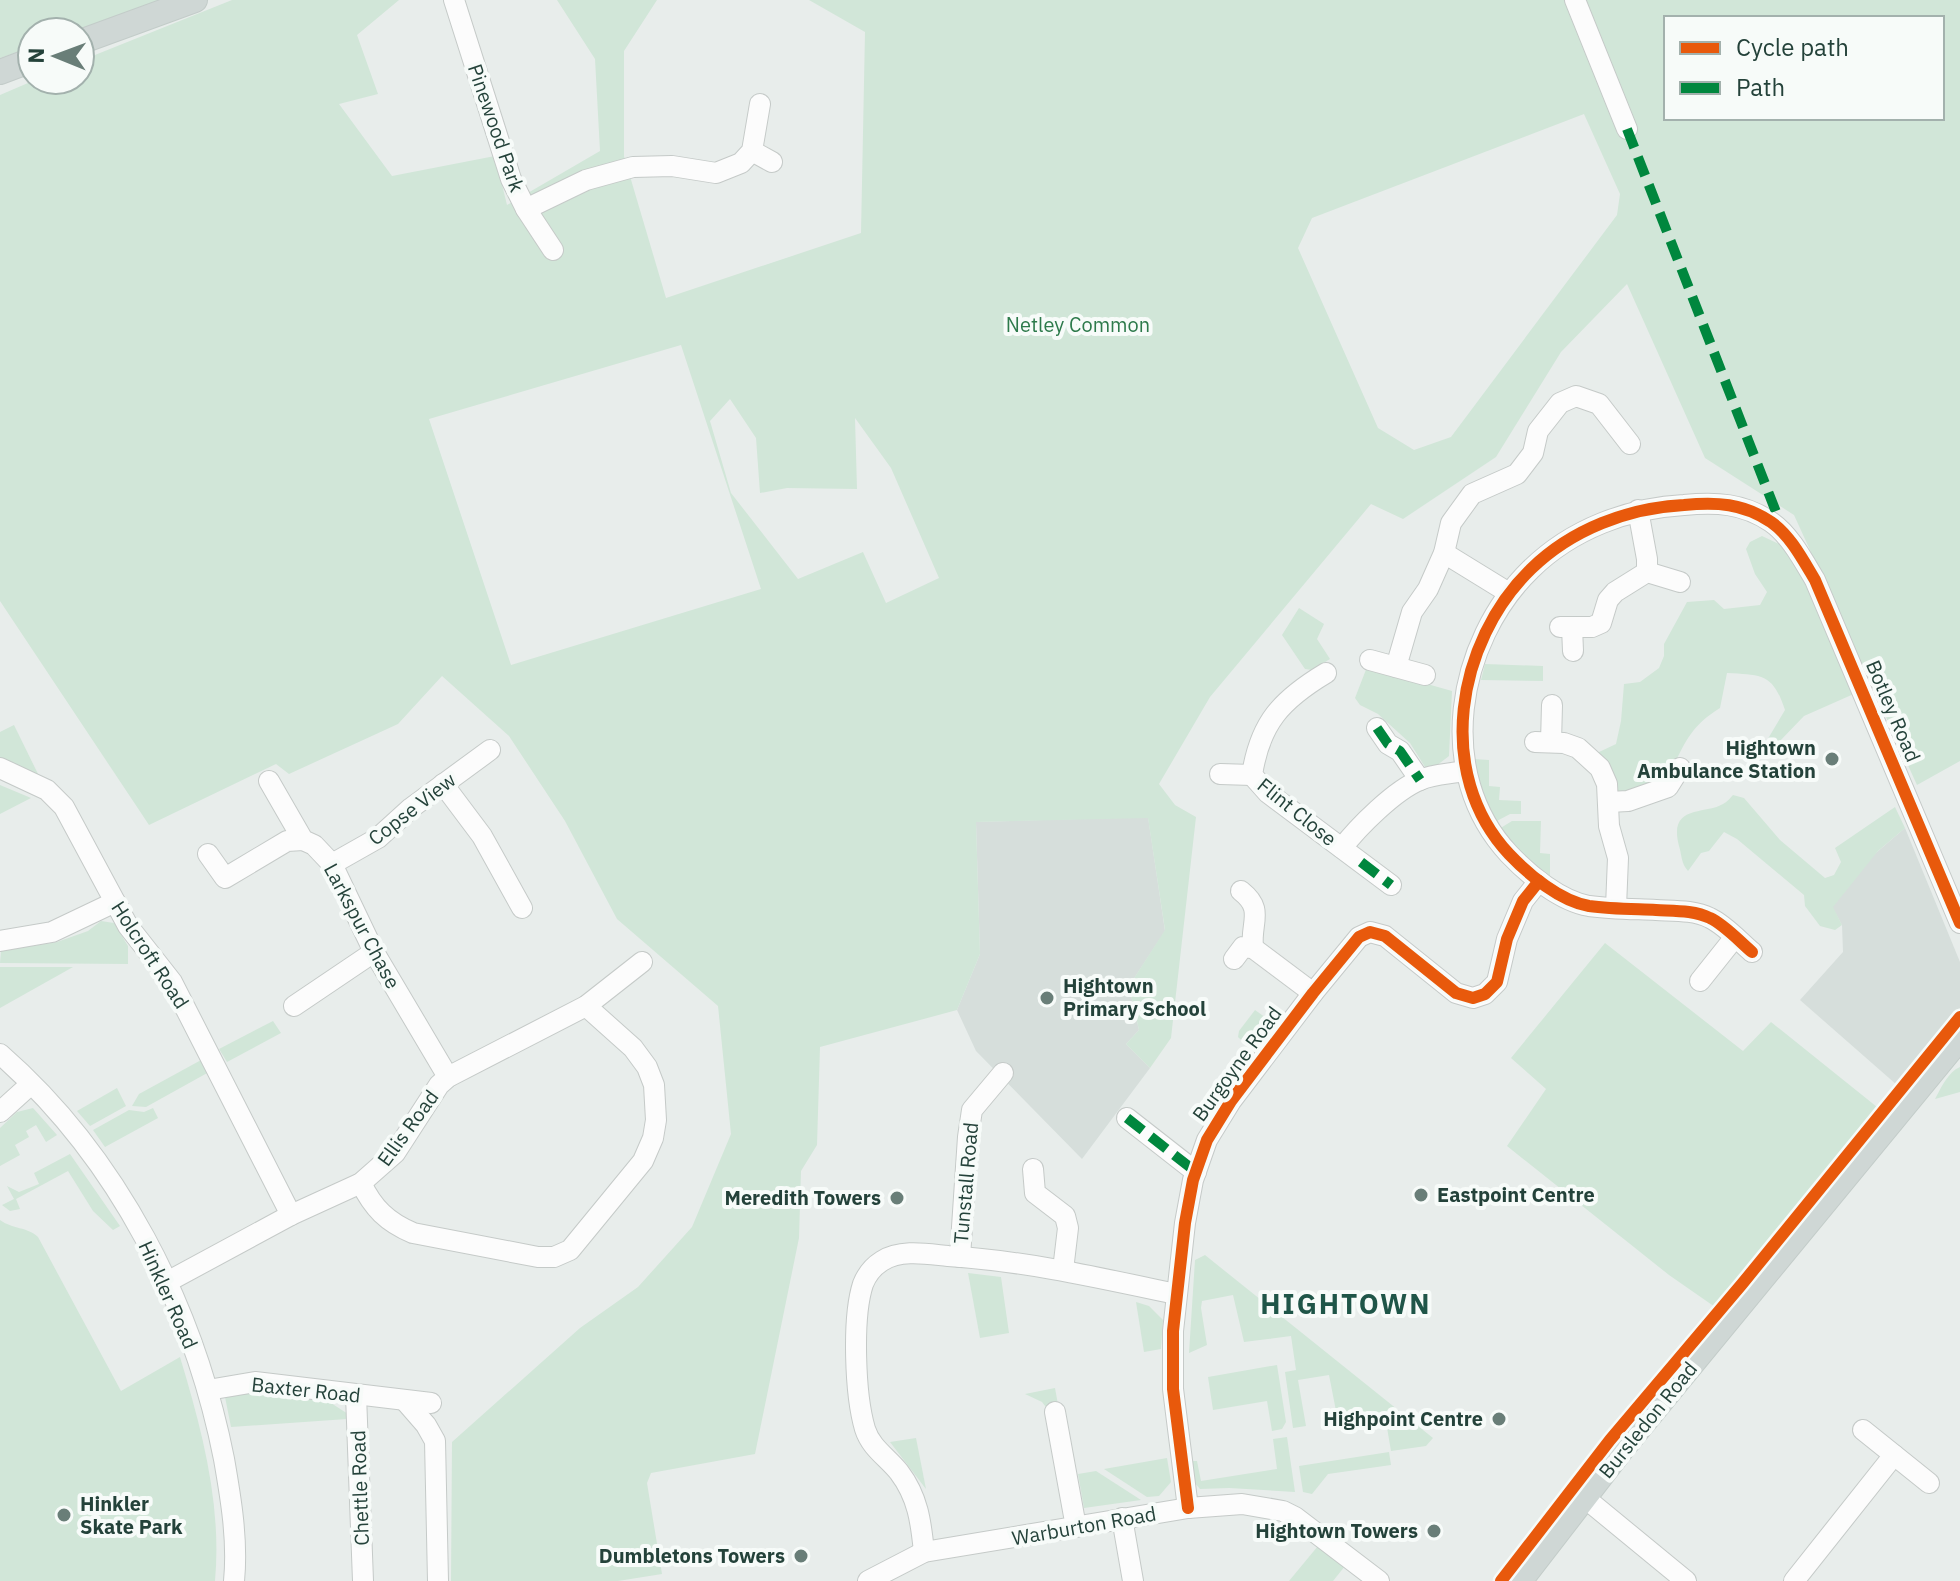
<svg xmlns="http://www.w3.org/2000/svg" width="1960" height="1581" viewBox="0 0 1960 1581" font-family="'IBM Plex Sans',sans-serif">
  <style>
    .built { fill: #d6dedb }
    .green { fill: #d1e6d8; fill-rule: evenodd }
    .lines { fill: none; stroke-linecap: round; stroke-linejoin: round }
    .minor-casing { stroke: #c5cac8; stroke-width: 22 }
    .major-casing { stroke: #c3ccc9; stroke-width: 26 }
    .minor { stroke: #fcfcfc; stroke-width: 20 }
    .major { stroke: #cfd7d5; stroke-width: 24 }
    .quiet { stroke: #00873e; stroke-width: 10; stroke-dasharray: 20 10; stroke-linecap: butt }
    .cycleway-casing { stroke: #f7fbf9; stroke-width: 17 }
    .cycleway { stroke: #e8590c; stroke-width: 12 }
    .poi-dot { fill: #697e78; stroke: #f7fbf9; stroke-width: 3 }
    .labels { text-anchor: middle; stroke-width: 8; stroke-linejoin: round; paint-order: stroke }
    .street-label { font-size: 20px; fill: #24423a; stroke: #f7fbf9 }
    .park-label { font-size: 20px; fill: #2d7a4b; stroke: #f7fbf9 }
    .poi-label { font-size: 20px; font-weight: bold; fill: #24423a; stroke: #f7fbf9; text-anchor: end }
    .district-label { font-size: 28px; font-weight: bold; letter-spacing: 2px; fill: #1f5548; stroke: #f7fbf9 }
  </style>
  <rect width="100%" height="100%" fill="#e8edeb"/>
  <g class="built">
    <path d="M1148,817l17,114 -36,55 10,44 -13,14 24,24 -68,91 -106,-108 -19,-41 23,-56 -4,-132z"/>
    <path d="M1905,828l55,134v47l-63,76 -97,-85 43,-48 -1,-27 -16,-29z"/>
  </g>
  <g class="green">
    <path d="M0,0h164l-91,32h-41v15l-32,11z"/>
    <path d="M232,0h167l-42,35 21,59 -39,10 53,72 103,-20 12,49 93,-54 -5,-92 -38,-59h100l-33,51v105l42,142 195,-65 4,-201 -56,-32h1151v761l-43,24 -123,-270 -89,-57 -78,-174 -66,68 -65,105 -93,62 -32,-15 -161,193 -51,87 16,21 21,12 -25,221 -21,30 -24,-24 13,-14 -10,-44 36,-56 -17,-112 -172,4 4,132 -23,56 -137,37 -3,98 -16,26 -2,67 -44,216 -104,19 -4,10 15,91 -44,7h-167l1,-139 128,-114 58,-41 54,-60 39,-93 -13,-128 -101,-87 -52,-98 -56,-85 -67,-60 -44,48 -109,50 -13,-10 -127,61 -149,-224v-506l35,-15h45v-19zM1666,18h276v100h-276zM1584,114l36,80 -3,21 -166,222 -37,13 -36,-22 -80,-180 14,-30zM681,345l80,244 -250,76 -82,-246zM730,399l26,39 4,55 27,-5 70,1 -2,-71 36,50 48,110 -53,25 -23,-51 -65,27 -67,-86 -21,-72z"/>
    <path d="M1762,536l17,8 22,26 55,123 -52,23 -25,26h-13l19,-32c-12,-36 -22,-35 -58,-37l-7,35c-34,21 -36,40 -54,72l-48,14 -21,-41 19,-9 5,-23 3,-37 16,-2 19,-14 5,-12v-12l23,-42 27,-2 10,9 36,-4 7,-13 -12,-18 -9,-25 4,-7z"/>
    <path d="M1299,608l25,16 -7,15 13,20 -18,11 -7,-1 -23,-34z"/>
    <path d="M1485,664l58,2v15l-62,-1z"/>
    <path d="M1367,667l85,24 -3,65 -13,10 -11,1 -15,-24 -32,-29 -18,-9 -5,-7z"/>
    <path d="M14,725l25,51 -39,-16v-28z"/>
    <path d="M1474,759l15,1v26l11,1 -1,13 22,1v13h-11l-15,8 -14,-31z"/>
    <path d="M0,785l31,13 -31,16z"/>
    <path d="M1733,795l11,3 36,42 45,38 9,-3 7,-13 -6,-14 60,-41 10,21 -27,23 -45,56 9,18 -7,5 -15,-4 -15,-20 -1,-11 -67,-56 -13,-7 -15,19 -8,2 -13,18c-7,-8 -6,-15 -9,-25 -11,-42 26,-31 44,-42 4,-2 7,-6 10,-9z"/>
    <path d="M1512,821h29l-1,32 10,1v24l-30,-25 -21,-24z"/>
    <path d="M101,921l13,2 14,23v18l-128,-1 1,-12 56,-9 31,-11z"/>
    <path d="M1605,943l138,108 28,-29 106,85 -162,200 -46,-32 -162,-129 39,-57 -35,-31z"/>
    <path d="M0,967h73l-73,41z"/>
    <path d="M1255,1010l21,15 -21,28 -17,-16 1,-6z"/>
    <path d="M273,1021l8,12 -54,29 -8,-13z"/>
    <path d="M203,1059l6,13 -63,35 -14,-1 7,-12z"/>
    <path d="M1960,1067v25l-25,7c6,-11 13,-27 25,-32z"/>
    <path d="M117,1088l9,18 -36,20 -13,-15z"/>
    <path d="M33,1108l24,27 -11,7 -10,-17 -10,6 3,6 -14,8 5,10 -20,11v-38l17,-16z"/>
    <path d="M153,1108l5,10 -53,29 -12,-17 36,-20 15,2z"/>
    <path d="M70,1154l50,72 -7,4 -20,-19 -25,-40 -52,28 4,10 -10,2 -8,-6 12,-6 -7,-13 12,6 20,-8 -5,-11z"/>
    <path d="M0,1220c12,9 28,7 38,17l83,154 59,-34c22,73 42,148 35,224h-215z"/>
    <path d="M1205,1255l228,183 -7,8 -35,5 -6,-35c-15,2 -36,11 -48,0l-8,-41 -31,5 8,46 -13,2 -8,-56 11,-2 -5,-34 -47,6 -11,-47 -31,6 -1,7 6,37 -18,8 6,-93z"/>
    <path d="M968,1273l33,4 8,56 -29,5z"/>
    <path d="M1136,1302l13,4 14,14 -2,29 -17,3z"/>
    <path d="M1277,1365l9,57 -4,7 -10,2 -5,-30 -54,9 -5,-33z"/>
    <path d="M1055,1388l4,22 -10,1 -7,-9 -17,-8z"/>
    <path d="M256,1391l75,12 17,11 -1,5 -116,8 -6,-30z"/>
    <path d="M1287,1437l8,55 -66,-4 -29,1 -6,-7 -3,-17 2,-4h4l4,20 76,-12 -4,-30z"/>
    <path d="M916,1438l10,51 -36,-47z"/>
    <path d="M1389,1452l2,13 -63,9 -16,20 -9,-2 -4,-26z"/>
    <path d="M1167,1458l4,24 -12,14 -12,1 -43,-28z"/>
    <path d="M1096,1471l45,29 -57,8 -6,-34z"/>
    <path d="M1318,1546l27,20 -12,15h-44z"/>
  </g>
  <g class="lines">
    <defs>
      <g id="minor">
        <path d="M454,0l57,179 15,30 27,41"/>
        <path d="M1575,0l52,129"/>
        <path d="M752,151l20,11"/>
        <path d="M526,209l60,-29 47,-13 39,-1 44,7 25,-10 11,-12 8,-47"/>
        <path d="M1444,553l65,40"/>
        <path d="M1647,572l33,10"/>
        <path d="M1560,627h32l9,-4 7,-23 7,-8 32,-20v-13l-9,-49"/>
        <path d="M1572,627l1,24"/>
        <path d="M1370,660l55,15"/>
        <path d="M1396,667l16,-55 16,-23 16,-36 7,-30 21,-29 45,-20 16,-21 5,-22 22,-28 16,-7 23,8 31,40"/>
        <path d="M1326,673c-45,27 -66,50 -74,102l16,18 123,92"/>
        <path d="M1377,728l11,16 12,7 20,29"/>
        <path d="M1535,742l29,1 14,5 22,20 7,16 2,42 9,32 -2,49"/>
        <path d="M1551,742l1,-37"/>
        <path d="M0,768l47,22 17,17 64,119 44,56 119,233"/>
        <path d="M1220,774l32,1"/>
        <path d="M269,781l34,59 11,5 18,19 42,88 74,125"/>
        <path d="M443,784l39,52 40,72"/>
        <path d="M1609,802l19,-1 40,-14 12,-19"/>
        <path d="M1342,848c16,-21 53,-58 78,-68 13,-6 30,-6 44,-9"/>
        <path d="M208,854l17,24 62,-37 16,-1"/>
        <path d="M332,864l46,-26 33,-30 79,-58"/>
        <path d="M0,941l52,-9 63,-30"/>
        <path d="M1253,948l60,45"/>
        <path d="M1752,952c-13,-11 -27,-27 -42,-34 -16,-8 -36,-7 -54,-8 -22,-1 -45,-1 -67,-4 -29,-5 -60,-31 -80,-52 -75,-80 -53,-212 22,-285 41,-40 97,-61 153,-64 32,-3 59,-2 87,17 19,13 32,38 44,58l145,343"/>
        <path d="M1234,959l9,-12 10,1c-3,-26 12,-38 -12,-57"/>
        <path d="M1700,981l35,-44"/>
        <path d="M294,1006l80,-54"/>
        <path d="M0,1054c118,103 194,253 224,405 7,40 14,82 10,122"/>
        <path d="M0,1112l31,-28"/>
        <path d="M1127,1118l69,54"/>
        <path d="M1033,1169l2,24 30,23 3,12 -5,42"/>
        <path d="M361,1183c12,25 26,39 52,50l125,24h16l16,-7 73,-89 10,-23 3,-18 -2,-35 -7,-18 -14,-19 -47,-42"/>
        <path d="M960,1257l8,-120 4,-27 31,-37"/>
        <path d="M167,1282l124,-67 70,-32 34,-30 44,-68 9,-8 138,-71 56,-44"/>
        <path d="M208,1390l47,-8 176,21"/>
        <path d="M356,1395l7,186"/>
        <path d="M406,1402l20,23 9,16 3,140"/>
        <path d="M1055,1412l21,115"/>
        <path d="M1863,1430l66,53"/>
        <path d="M1585,1498l101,83"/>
        <path d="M1188,1508l-15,-119v-58l12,-108 8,-43 14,-40 24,-39 82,-108 46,-56 11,-5 15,4 71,57 17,5 12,-4 12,-12 10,-43 16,-38 16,-20"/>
        <path d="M1122,1518l11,63"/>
        <path d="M924,1552c-3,-30 -6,-55 -25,-80 -12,-15 -28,-24 -34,-43 -10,-34 -13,-111 -2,-145 4,-10 11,-18 19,-23 19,-12 45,-7 66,-5 78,5 152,22 228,38"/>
        <path d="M868,1581l56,-29 264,-44 54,-4 41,7 12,6 84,64"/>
        <path d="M1794,1581l100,-126"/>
      </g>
      <g id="major">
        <path d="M80,42l115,-42"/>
        <path d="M0,72l32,-12"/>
        <path d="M1520,1581l102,-132 338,-411"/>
      </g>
    </defs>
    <use href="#minor" class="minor-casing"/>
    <use href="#major" class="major-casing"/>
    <use href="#minor" class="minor"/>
    <use href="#major" class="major"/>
    <g class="quiet">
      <path d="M1627,129l149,383 -2,12"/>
      <path d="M1377,728l11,16 12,7 20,29"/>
      <path d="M1361,862l30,23"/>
      <path d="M1127,1118l69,54"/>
    </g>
    <defs>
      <g id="cycleway">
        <path d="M1752,952c-13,-11 -27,-27 -42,-34 -16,-8 -36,-7 -54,-8 -22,-1 -45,-1 -67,-4 -29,-5 -60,-31 -80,-52 -75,-80 -53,-212 22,-285 41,-40 97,-61 153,-64 32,-3 59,-2 87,17 19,13 32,38 44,58l145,343"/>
        <path d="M1188,1508l-15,-119v-58l12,-108 8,-43 14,-40 24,-39 82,-108 46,-56 11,-5 15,4 71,57 17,5 12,-4 12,-12 10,-43 16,-38 16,-20"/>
        <path d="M1501,1581l109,-141 132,-156 218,-267"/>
      </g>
    </defs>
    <use href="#cycleway" class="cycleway-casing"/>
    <use href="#cycleway" class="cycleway"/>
  </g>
  <g class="poi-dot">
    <circle cx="1832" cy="759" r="8"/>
    <circle cx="1047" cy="998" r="8"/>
    <circle cx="1421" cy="1195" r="8"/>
    <circle cx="897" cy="1198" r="8"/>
    <circle cx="1499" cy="1419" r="8"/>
    <circle cx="64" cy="1515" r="8"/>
    <circle cx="1434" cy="1531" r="8"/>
    <circle cx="801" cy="1556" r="8"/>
  </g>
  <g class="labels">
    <g class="street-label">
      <text transform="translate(496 128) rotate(71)" y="7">Pinewood Park</text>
      <text transform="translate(1893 711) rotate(67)" y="7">Botley Road</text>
      <text transform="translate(412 809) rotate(-38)" y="7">Copse View</text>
      <text transform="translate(1297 812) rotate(39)" y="7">Flint Close</text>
      <text transform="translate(362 926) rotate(62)" y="7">Larkspur Chase</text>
      <text transform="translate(150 955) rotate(57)" y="7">Holcroft Road</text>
      <text transform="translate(1237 1064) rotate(-54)" y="7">Burgoyne Road</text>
      <text transform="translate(408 1128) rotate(-54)" y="7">Ellis Road</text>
      <text transform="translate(966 1183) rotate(-85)" y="7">Tunstall Road</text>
      <text transform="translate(168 1295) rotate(66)" y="7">Hinkler Road</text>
      <text transform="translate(306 1390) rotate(6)" y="7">Baxter Road</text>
      <text transform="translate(1648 1420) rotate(-51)" y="7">Bursledon Road</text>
      <text transform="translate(360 1488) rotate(-92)" y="7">Chettle Road</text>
      <text transform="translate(1084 1526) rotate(-10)" y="7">Warburton Road</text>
    </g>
    <g class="park-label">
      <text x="1078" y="332">Netley Common</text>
    </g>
    <g class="poi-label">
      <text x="1816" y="755">Hightown<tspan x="1816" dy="23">Ambulance Station</tspan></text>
      <text x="1063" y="993" text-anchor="start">Hightown<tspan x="1063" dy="23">Primary School</tspan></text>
      <text x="1437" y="1202" text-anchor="start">Eastpoint Centre</text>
      <text x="881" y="1205">Meredith Towers</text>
      <text x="1483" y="1426">Highpoint Centre</text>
      <text x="80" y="1511" text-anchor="start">Hinkler<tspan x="80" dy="23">Skate Park</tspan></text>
      <text x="1418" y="1538">Hightown Towers</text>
      <text x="785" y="1563">Dumbletons Towers</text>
    </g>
    <g class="district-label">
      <text x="1346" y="1314">HIGHTOWN</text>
    </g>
  </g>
  <rect x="1664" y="16" width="280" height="104" fill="#f7fbf9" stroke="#a3b1ad" stroke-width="2"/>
  <rect x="1680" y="42" width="40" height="12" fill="#e8590c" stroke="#a3b1ad" stroke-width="2"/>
  <text x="1736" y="56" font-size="24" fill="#24423a">Cycle path</text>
  <rect x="1680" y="82" width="40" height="12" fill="#00873e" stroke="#a3b1ad" stroke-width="2"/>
  <text x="1736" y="96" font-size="24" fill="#24423a">Path</text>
  <g transform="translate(56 56) rotate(271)"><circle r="38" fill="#f7fbf9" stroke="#a3b1ad" stroke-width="2"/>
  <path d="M0-6L14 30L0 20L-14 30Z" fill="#697e78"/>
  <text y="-12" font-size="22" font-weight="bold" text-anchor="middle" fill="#24423a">N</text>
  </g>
</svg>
